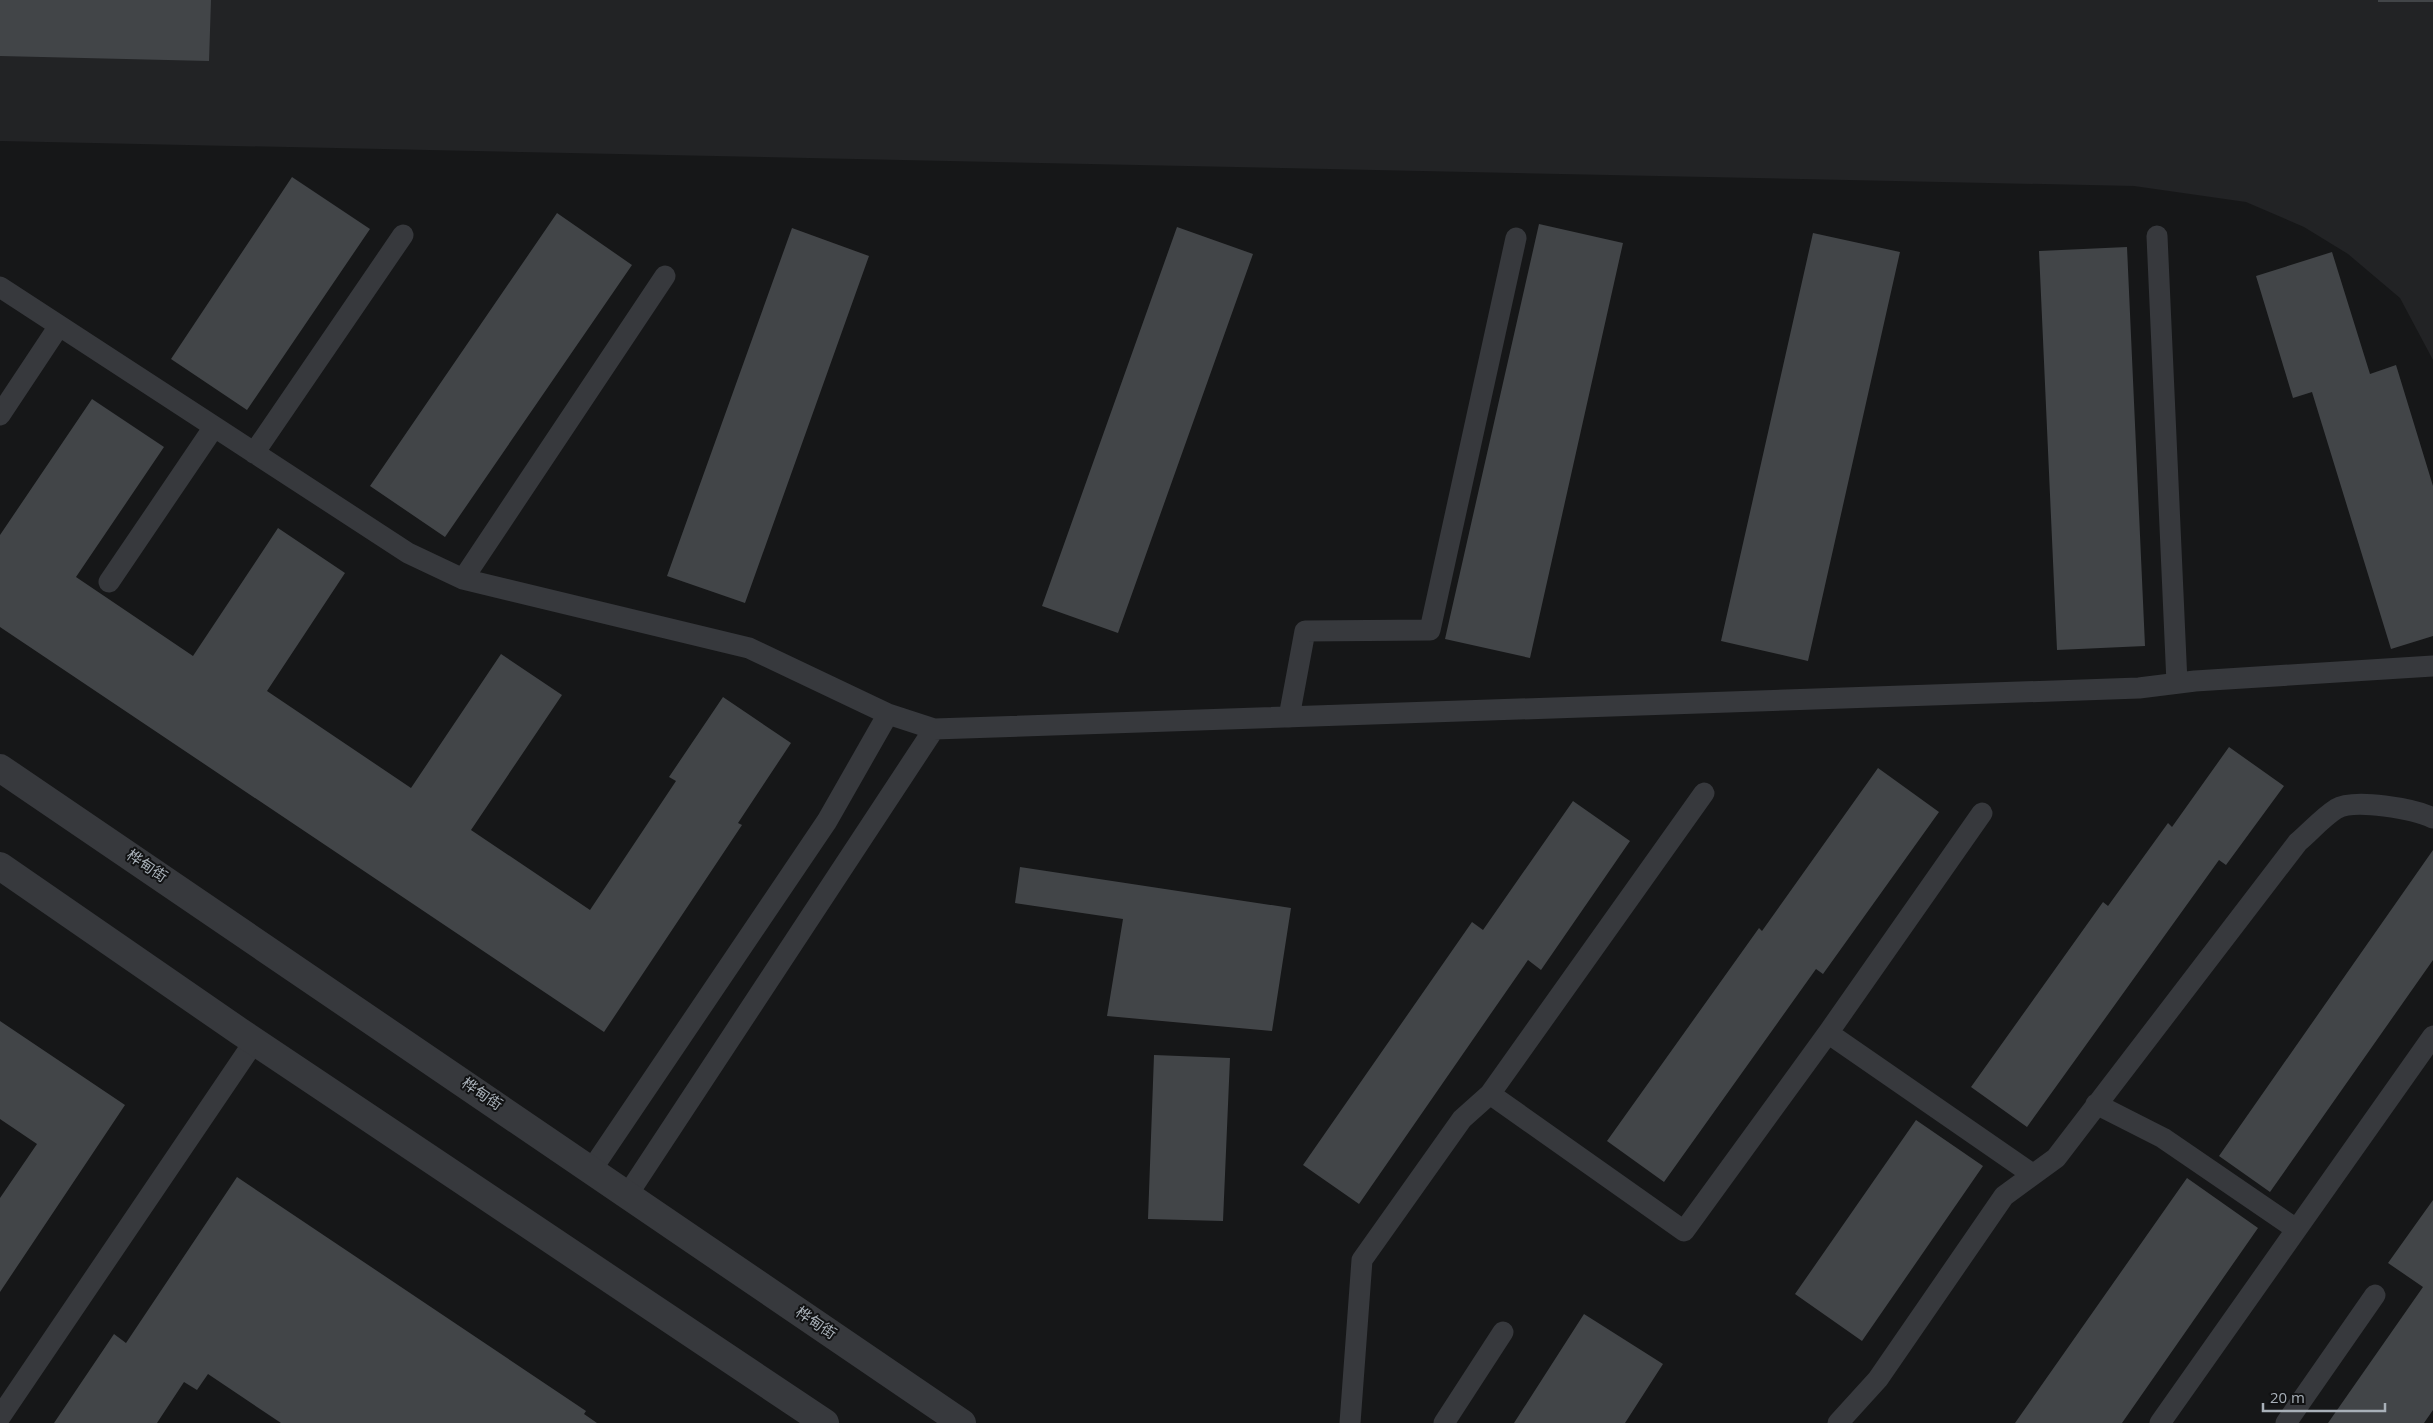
<svg xmlns="http://www.w3.org/2000/svg" width="2433" height="1423" viewBox="0 0 2433 1423" font-family="'Open Sans','Noto Sans SC',sans-serif">
	<style>
		.built { fill: #222325 }
		.building { fill: #424548 }
		.lines { fill: none; stroke-linecap: round; stroke-linejoin: round }
		.service { stroke: #37393d; stroke-width: 21 }
		.tertiary { stroke: #37393d; stroke-width: 28 }
		.labels { text-anchor: middle; stroke-width: 4; stroke-linejoin: round; paint-order: stroke }
		.street-label { font-size: 15px; fill: #a8b0b8; stroke: #111213 }
	</style>
	<rect width="100%" height="100%" fill="#161718"/>
	<path class="built" d="M 0,0 L 2433,0 L 2433,360 L 2400,298 L 2348,254 L 2304,227 L 2246,202 L 2134,186 L 0,141 Z"/>
	<path class="building" d="M 0,0 L 211,0 L 209,61 L 0,56 Z
		M 2378,0 L 2433,0 L 2433,2 L 2378,2 Z
		M 292,177 L 370,229 L 247,410 L 171,359 Z
		M 557,213 L 632,265 L 445,537 L 370,486 Z
		M 1539,224 L 1623,243 L 1530,658 L 1445,639 Z
		M 1177,227 L 1253,254 L 1118,633 L 1042,606 Z
		M 792,228 L 869,256 L 745,603 L 667,576 Z
		M 1813,233 L 1900,252 L 1808,661 L 1721,641 Z
		M 2127,247 L 2145,646 L 2057,650 L 2039,251 Z
		M 2332,252 L 2370,374 L 2396,365 L 2433,486 L 2433,636 L 2391,649 L 2312,392 L 2293,398 L 2256,276 Z
		M 92,399 L 164,447 L 76,577 L 193,656 L 278,528 L 345,573 L 267,691 L 411,788 L 501,654 L 562,695 L 471,830 L 590,910 L 676,781 L 669,777 L 723,697 L 791,743 L 738,823 L 742,825 L 604,1032 L 0,627 L 0,535 Z
		M 2229,747 L 2284,786 L 2226,865 L 2219,860 L 2027,1127 L 1971,1087 L 2103,902 L 2108,906 L 2168,823 L 2172,827 Z
		M 1878,768 L 1939,812 L 1823,974 L 1816,969 L 1664,1182 L 1607,1141 L 1759,928 L 1762,931 Z
		M 1573,801 L 1630,841 L 1541,970 L 1528,960 L 1359,1204 L 1303,1165 L 1472,922 L 1483,930 Z
		M 2433,850 L 2433,960 L 2270,1192 L 2219,1156 Z
		M 1020,867 L 1291,908 L 1272,1031 L 1107,1016 L 1123,919 L 1015,903 Z
		M 0,1021 L 125,1105 L 0,1292 L 0,1198 L 37,1144 L 0,1119 Z
		M 1154,1055 L 1230,1058 L 1223,1221 L 1148,1219 Z
		M 1916,1120 L 1983,1166 L 1862,1341 L 1795,1294 Z
		M 237,1177 L 586,1411 L 584,1414 L 597,1423 L 281,1423 L 208,1374 L 197,1390 L 184,1382 L 157,1423 L 54,1423 L 114,1334 L 126,1343 Z
		M 2187,1178 L 2258,1228 L 2122,1423 L 2015,1423 Z
		M 2433,1200 L 2433,1410 L 2424,1423 L 2328,1423 L 2423,1287 L 2388,1263 Z
		M 1584,1314 L 1663,1364 L 1625,1423 L 1514,1423 Z"/>
	<g class="lines">
		<path class="service" d="M 2157,236 L 2177,683
			M 0,287 L 408,553 L 463,579 L 749,648 L 888,714 L 934,729 L 2139,688 L 2195,681 L 2433,666
			M 0,415 L 59,326
			M 254,453 L 403,235
			M 463,579 L 665,276
			M 109,582 L 214,427
			M 1289,717 L 1305,631 L 1430,630 L 1516,238
			M 1704,793 L 1490,1094 L 1684,1231 L 1828,1033
			M 1982,813 L 1828,1033 L 2032,1174
			M 2096,1104 L 2163,1138 L 2296,1229
			M 592,1169 L 827,821 L 888,714
			M 628,1194 L 934,729
			M 0,1417 L 254,1042
			M 1350,1423 L 1362,1260 L 1462,1119 L 1490,1094
			M 1444,1423 L 1503,1332
			M 1838,1423 L 1878,1379 L 2004,1196 L 2056,1158 L 2298,842 C 2310,832 2322,818 2336,809 C 2354,798 2415,809 2433,818
			M 2160,1423 L 2433,1036
			M 2286,1423 L 2375,1295"/>
		<path class="tertiary" d="M 0,768 L 962,1423
			M 0,866 L 239,1031 L 825,1423"/>
	</g>
	<g class="labels">
		<g class="street-label">
			<text transform="translate(147 866) rotate(34)" y="5">桦甸街</text>
			<text transform="translate(482 1094) rotate(34)" y="5">桦甸街</text>
			<text transform="translate(816 1323) rotate(34)" y="5">桦甸街</text>
		</g>
	</g>
	<path d="M2263 1403v8h122v-8" fill="none" stroke="#a8b0b8" stroke-width="2.5"/>
	<text x="2270" y="1403" font-size="15" fill="#a8b0b8" stroke="#111213" stroke-width="4" paint-order="stroke">20 m</text>
</svg>
